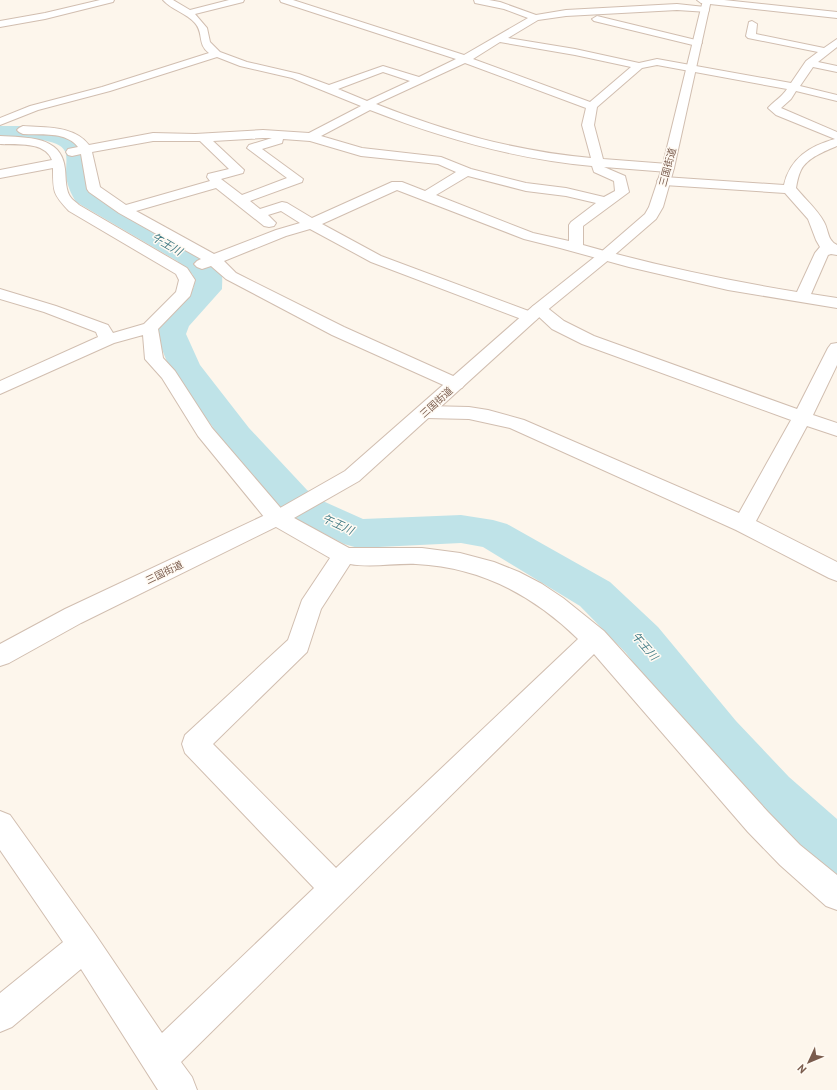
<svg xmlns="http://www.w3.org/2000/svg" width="837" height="1090" viewBox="0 0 837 1090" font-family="'PT Sans','Noto Sans JP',sans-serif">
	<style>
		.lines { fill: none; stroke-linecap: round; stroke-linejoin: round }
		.river { fill: #bfe3e8; fill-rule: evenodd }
		.minor-casing { stroke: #d1beb0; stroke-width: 2 }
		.tertiary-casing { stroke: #d1beb0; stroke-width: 2 }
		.minor { fill: #fff; fill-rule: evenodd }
		.tertiary { fill: #fff; fill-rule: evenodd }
		.labels { text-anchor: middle; stroke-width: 3; stroke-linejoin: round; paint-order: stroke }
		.street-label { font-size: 10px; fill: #7a5c4d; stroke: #fffaf3 }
		.water-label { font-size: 11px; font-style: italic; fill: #437c86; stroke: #fffaf3 }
	</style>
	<rect width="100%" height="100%" fill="#fdf6ec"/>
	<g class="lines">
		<path class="river" d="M 0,126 C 26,126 75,124 88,151 C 91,158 89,168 90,175 C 90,182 93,187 96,193 C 120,206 210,251 221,271 C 223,275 222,284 222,289 L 189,326 L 186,334 L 200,365 L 249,428 L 307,490 L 325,502 L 363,519 L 461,515 L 493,520 L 507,524 L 610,582 L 658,627 L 736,721 L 789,777 L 837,819 L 837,882 L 818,874 L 753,811 L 702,753 L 626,653 L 580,606 L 483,547 L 461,543 L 358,548 L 344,544 L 317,530 L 297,522 L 281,508 L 225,444 L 174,374 L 169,367 L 156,334 L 164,317 L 194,287 L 193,275 L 177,261 L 76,202 C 71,194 66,183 66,173 C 66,167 67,161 66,154 C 63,136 14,138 0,138 Z"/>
		<defs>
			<path id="minor" d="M 100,0 L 114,0 L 113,2 L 45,19 L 0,27 L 0,21 L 45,13 Z
				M 163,0 L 173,0 L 190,10 L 229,0 L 244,0 L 243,2 L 195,14 L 207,28 L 210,42 L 220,52 L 247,62 L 299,74 L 329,85 L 383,66 L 419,77 L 456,59 L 281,2 L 280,0 L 293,0 L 464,55 L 528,18 L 504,9 L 475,3 L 474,0 L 489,0 L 500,2 L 536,15 L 566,10 L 677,4 L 705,7 L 708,8 L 709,10 L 708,12 L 677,10 L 566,16 L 538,20 L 508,38 L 575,49 L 639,63 L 657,59 L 791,83 L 806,61 L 818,52 L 748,38 L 746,36 L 749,22 L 752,21 L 757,24 L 756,34 L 824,48 L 837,39 L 837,47 L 818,62 L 837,66 L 837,72 L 813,67 L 800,86 L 837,95 L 837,101 L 796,91 L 791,99 L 781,108 L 837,132 L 837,146 C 825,151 807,158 801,170 C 798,176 797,182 796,188 C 805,199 817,209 824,222 C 829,231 827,240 837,245 L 837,255 L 831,254 L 828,255 L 811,294 L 837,298 L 837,308 L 728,290 L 629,267 L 560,248 L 524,239 L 397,190 L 322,224 L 381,256 L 534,313 L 531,309 L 533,306 L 539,304 L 545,306 L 564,321 L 594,336 L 797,409 L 828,348 L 831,344 L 837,343 L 837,365 L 813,415 L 837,423 L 837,436 L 807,426 L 756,521 L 837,562 L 837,581 L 829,578 L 736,530 L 510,428 L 469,419 L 426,418 L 419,416 L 417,412 L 419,408 L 426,406 L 469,407 L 488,410 L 524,420 L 739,513 L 791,420 L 582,344 L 552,329 L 538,316 L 536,320 L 530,322 L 524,320 L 371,262 L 310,229 L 286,236 L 224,261 L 236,273 L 344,327 L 462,380 L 465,384 L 462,388 L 456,389 L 450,388 L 332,335 L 226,279 L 211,266 L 202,269 L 197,267 L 194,264 L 197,261 L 201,259 L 119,213 L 89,192 L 87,189 L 81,154 L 72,156 L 68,155 L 66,152 L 68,149 L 78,147 C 66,131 40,135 23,134 L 19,132 L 17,130 L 19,128 L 23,126 C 45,128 74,125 89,145 L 153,133 L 195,134 L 263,130 L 309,133 L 361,106 L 292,78 L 240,66 L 217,57 L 110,91 L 38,110 L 0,125 L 0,118 L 30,106 L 102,87 L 209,53 C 197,44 204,33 195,23 C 186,13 172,10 163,0 ZM 500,42 L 575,55 L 631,67 L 590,102 L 473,59 ZM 465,63 L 586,108 L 582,125 L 591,158 C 515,151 447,132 376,104 ZM 657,65 L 787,89 C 782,97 774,101 768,108 L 776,115 L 835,139 C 810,146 790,158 784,185 L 664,177 L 659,178 L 657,181 L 659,184 L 664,185 L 785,193 L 808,219 L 816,240 L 820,247 L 815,253 L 797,292 C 724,280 654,265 583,245 L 583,226 L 629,192 L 625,176 L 604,167 L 668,172 L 672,171 L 674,168 L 672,165 L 668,164 L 603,159 L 594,125 L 597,107 L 642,68 ZM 383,72 L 410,81 L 367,101 L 338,89 ZM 370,110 C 442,138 514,159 592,166 L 594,172 L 614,181 L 615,191 L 604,197 L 566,188 L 526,183 L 471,169 L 441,157 L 362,148 L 321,136 ZM 263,138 L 272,138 L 249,145 L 247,148 L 287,178 L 242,195 L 221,179 L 243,173 L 244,170 L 213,141 ZM 283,139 L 310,141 L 361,156 L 438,164 L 456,172 L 425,191 L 402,182 L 392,182 L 312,218 L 287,203 L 282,202 L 260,209 L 250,201 L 302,182 L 303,179 L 262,149 L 282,143 ZM 153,141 L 200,141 L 229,169 L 208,174 L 207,177 L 210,181 L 126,205 L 100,187 L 92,152 ZM 468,176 L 526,191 L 566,196 L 596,203 L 571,222 L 569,225 L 569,241 L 533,233 L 436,195 ZM 216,188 L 264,226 L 269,227 L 274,226 L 276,223 L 268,215 L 281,211 L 300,223 L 276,230 L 214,254 L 136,211 Z
				M 697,0 L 724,0 L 837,12 L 837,18 L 701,3 Z
				M 597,16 L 700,41 L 702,43 L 697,46 L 594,21 L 592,19 Z
				M 0,136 C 26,138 62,135 65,169 C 66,178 65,192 72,199 C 74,201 77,203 79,205 L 187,268 L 195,280 L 190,296 L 158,329 L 163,358 L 175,371 L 212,428 L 285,513 L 349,548 L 422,548 L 460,553 L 494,562 L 519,572 L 542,584 L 563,598 L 604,631 L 768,812 L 800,845 L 837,875 L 837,910 L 826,906 L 780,865 L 748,832 L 594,654 L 181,1062 L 192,1077 L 197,1090 L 158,1090 L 81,969 L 12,1027 L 0,1032 L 0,993 L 63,942 L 0,850 L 0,811 L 10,815 L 95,934 L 162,1033 L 314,888 L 185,753 L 182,744 L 185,735 L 288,640 L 302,600 L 330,558 L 269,523 L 198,436 L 162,378 L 145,359 L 143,335 L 114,343 L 0,394 L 0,381 L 98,337 L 96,332 L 44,312 L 0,299 L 0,289 L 56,306 L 108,325 L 113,333 L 144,324 L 176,292 L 179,280 L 176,274 L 69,211 C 53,194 53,192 53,168 L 0,178 L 0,170 L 52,160 C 45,141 17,145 0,144 ZM 350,564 C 371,568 395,563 416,564 C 480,567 533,595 578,639 L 336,868 L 213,744 L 307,652 L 321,609 Z"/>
			<path id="tertiary" d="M 703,0 L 711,0 L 674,168 L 663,207 L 656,219 L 611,258 L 545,312 L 359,481 L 294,518 L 81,623 L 9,663 L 0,666 L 0,644 L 65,609 L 280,508 L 345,471 L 533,306 L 601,252 L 645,214 L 649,207 L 662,168 Z"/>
		</defs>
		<use href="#minor" class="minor-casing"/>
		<use href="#tertiary" class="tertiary-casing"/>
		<use href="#minor" class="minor"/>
		<use href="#tertiary" class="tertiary"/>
	</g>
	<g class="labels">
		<g class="street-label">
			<text transform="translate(667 167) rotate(-75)" y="4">三国街道</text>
			<text transform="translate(436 402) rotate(-42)" y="4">三国街道</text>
			<text transform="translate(164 572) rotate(-26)" y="4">三国街道</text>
		</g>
		<g class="water-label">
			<text transform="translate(167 244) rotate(30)" y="4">午王川</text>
			<text transform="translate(338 524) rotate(25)" y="4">午王川</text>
			<text transform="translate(645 646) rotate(49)" y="4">午王川</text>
		</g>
	</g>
	<g transform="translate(809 1062) rotate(226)" stroke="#fffaf3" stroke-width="3" paint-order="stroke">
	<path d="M0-3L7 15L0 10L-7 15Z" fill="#7a5c4d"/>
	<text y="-6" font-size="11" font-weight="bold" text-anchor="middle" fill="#7a5c4d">N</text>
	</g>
</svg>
